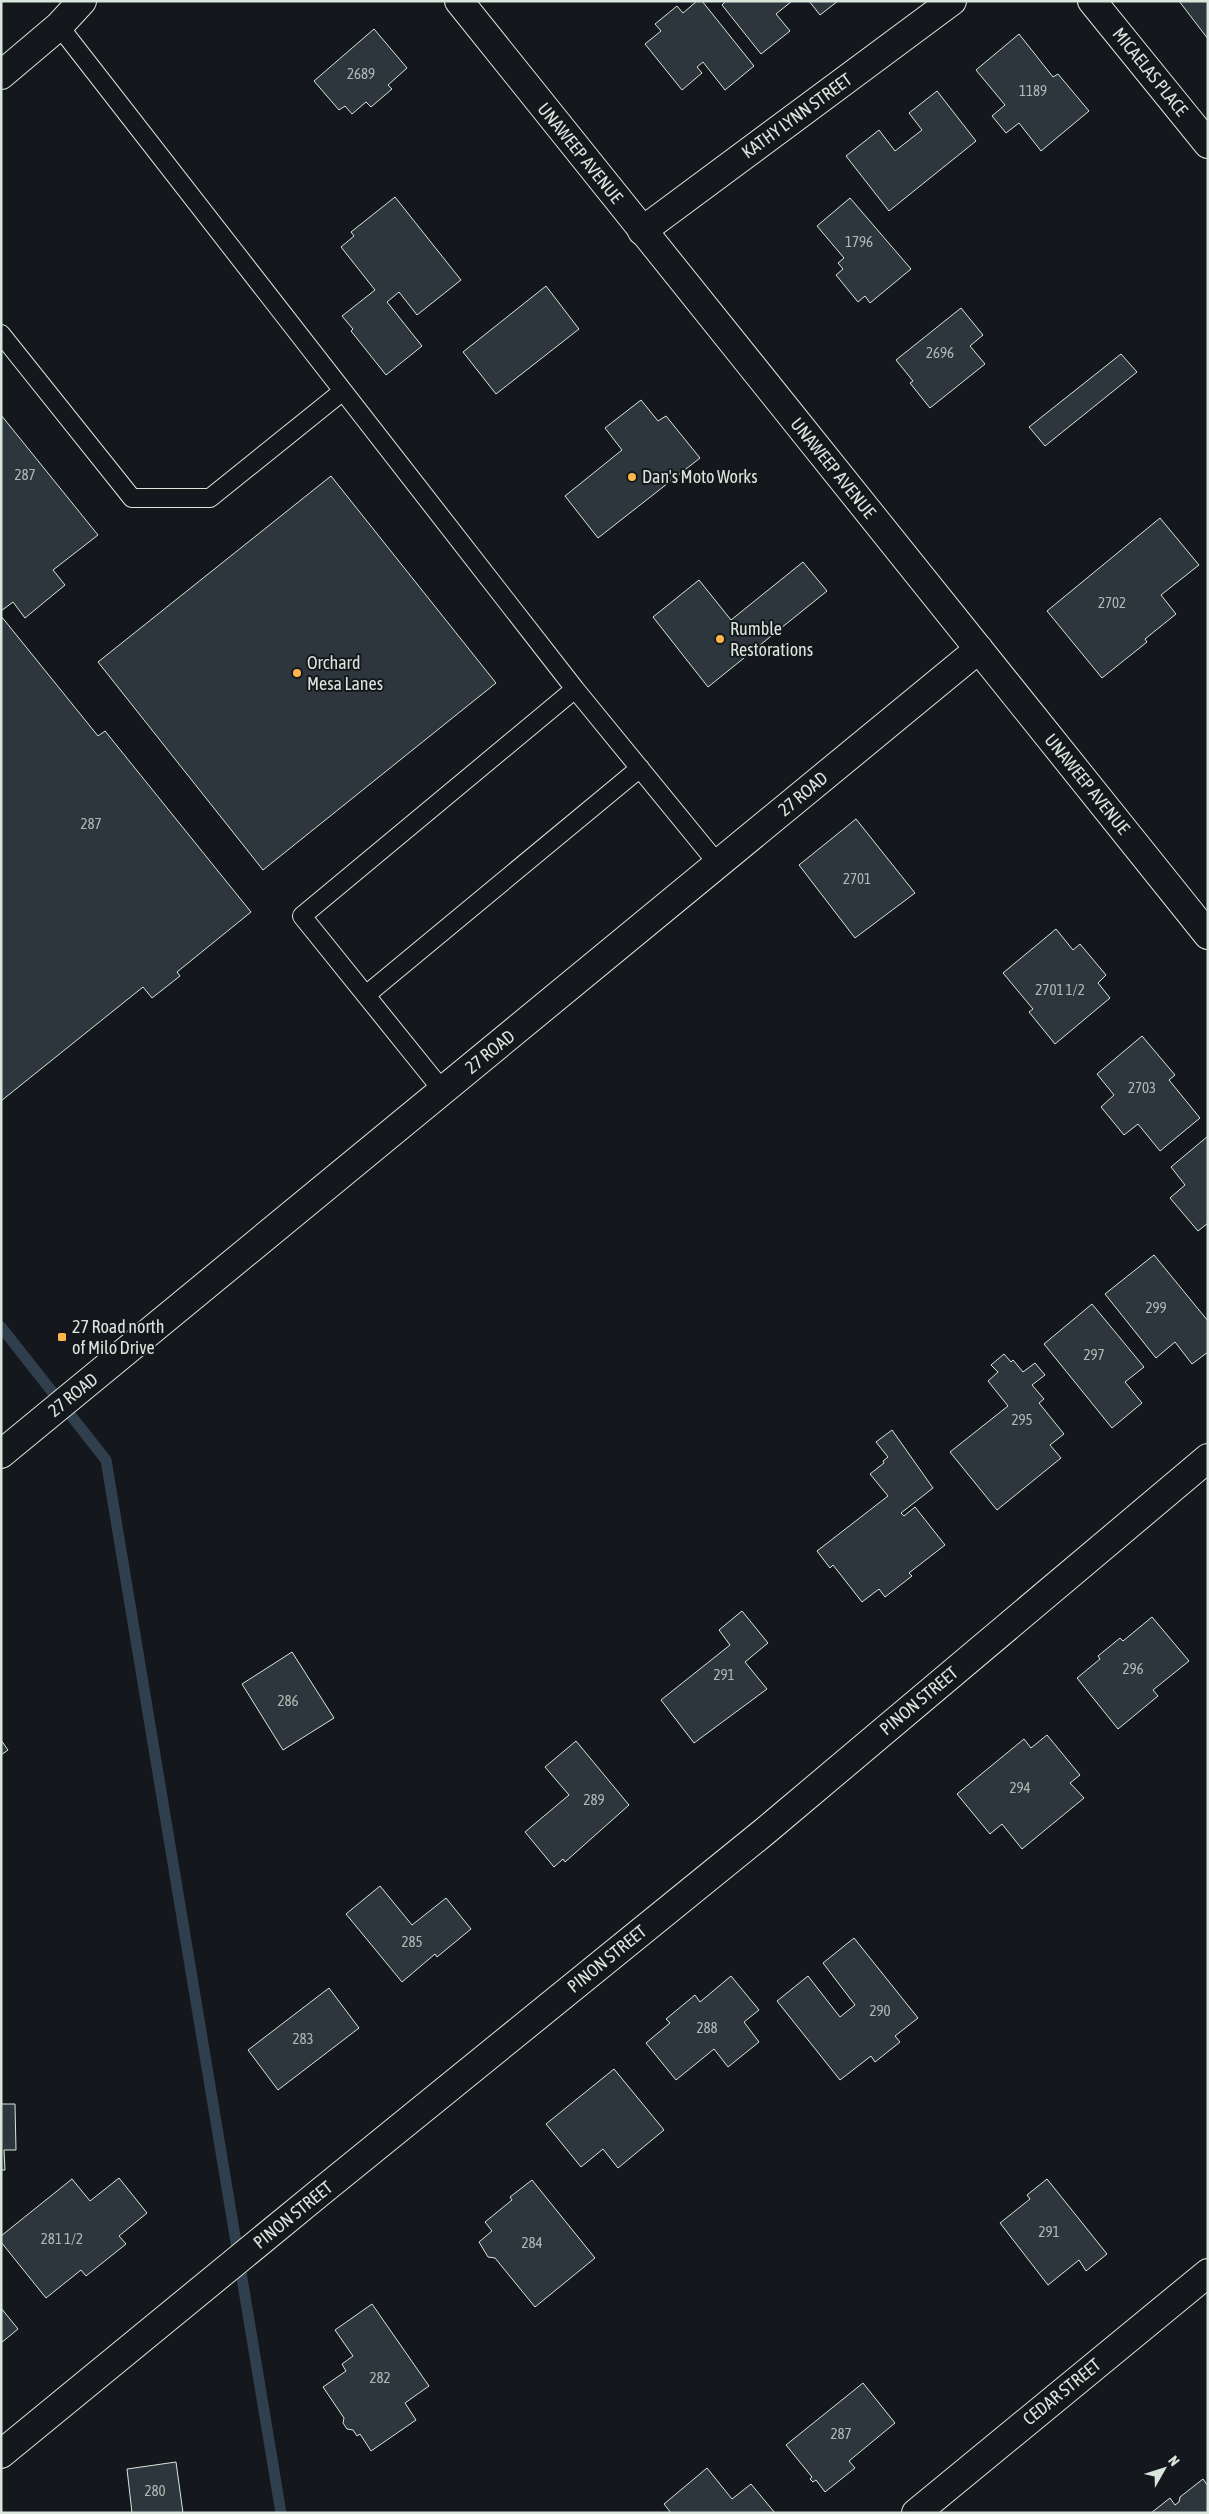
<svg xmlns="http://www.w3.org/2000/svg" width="1209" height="2514" viewBox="0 0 1209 2514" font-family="'Asap Condensed',sans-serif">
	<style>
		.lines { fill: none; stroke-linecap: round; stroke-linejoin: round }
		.stream { stroke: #2f3f4d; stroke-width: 11 }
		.building { fill: #2c363c; stroke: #d8e6dc }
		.lane-casing { stroke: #d8e6dc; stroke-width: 20 }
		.street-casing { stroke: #d8e6dc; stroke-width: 30 }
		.secondary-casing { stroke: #d8e6dc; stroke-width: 30 }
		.lane { stroke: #14181c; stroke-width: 18 }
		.street { stroke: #14181c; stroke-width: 28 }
		.secondary { stroke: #14181c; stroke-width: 28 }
		.poi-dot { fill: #ffb74d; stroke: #14181c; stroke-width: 2 }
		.labels { text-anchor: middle; stroke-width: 4; stroke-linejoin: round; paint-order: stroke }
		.number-label { font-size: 15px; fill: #adbab4 }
		.street-label { font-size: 18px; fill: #d8e6dc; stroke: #14181c }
		.poi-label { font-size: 18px; fill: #d8e6dc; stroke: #14181c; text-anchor: start }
	</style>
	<rect width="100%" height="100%" fill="#14181c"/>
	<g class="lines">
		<path class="stream" d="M 1,1327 L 106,1460 L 281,2513"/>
	</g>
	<path class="building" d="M 697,1 L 702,1 L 754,66 L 725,90 L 703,62 L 697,67 L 702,73 L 682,90 L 645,44 L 661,31 L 655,24 L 677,6 L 683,13 Z
		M 726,1 L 792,1 L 776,14 L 790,31 L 761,54 L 722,5 Z
		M 809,1 L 838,1 L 820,15 Z
		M 1179,1 L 1208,1 L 1208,39 Z
		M 374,29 L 407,68 L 388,85 L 392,89 L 371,107 L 366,102 L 352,114 L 345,106 L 339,110 L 314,81 Z
		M 1019,34 L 1053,77 L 1058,74 L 1089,111 L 1041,151 L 1019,123 L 1006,133 L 992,116 L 1005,105 L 976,70 Z
		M 937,91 L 976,141 L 889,211 L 846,156 L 879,130 L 895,151 L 922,130 L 909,113 Z
		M 395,197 L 461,280 L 417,315 L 399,292 L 387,302 L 422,346 L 386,375 L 351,331 L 353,329 L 342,316 L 375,290 L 341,247 L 354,236 L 351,232 Z
		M 850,198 L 911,269 L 870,303 L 865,296 L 858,302 L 836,275 L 843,269 L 838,263 L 844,258 L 817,226 Z
		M 546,286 L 579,329 L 496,394 L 463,352 Z
		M 961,308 L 983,335 L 970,346 L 985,364 L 930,408 L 910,383 L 913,381 L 896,360 Z
		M 1121,354 L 1137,372 L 1045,446 L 1029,427 Z
		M 641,400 L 658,421 L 666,416 L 700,458 L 598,538 L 565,496 L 622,450 L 605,428 Z
		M 1,415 L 98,535 L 53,570 L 65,585 L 25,618 L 13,602 L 1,611 Z
		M 331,476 L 496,683 L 263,870 L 98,662 Z
		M 1160,518 L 1199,565 L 1161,595 L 1176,614 L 1145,639 L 1147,642 L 1102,678 L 1047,611 Z
		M 803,562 L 827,591 L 708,687 L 653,617 L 699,580 L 731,620 Z
		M 1,616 L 98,736 L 105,731 L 251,912 L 177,972 L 180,976 L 152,998 L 143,987 L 1,1101 Z
		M 856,819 L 915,893 L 855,938 L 799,865 Z
		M 1056,929 L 1073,950 L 1080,944 L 1106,975 L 1098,983 L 1110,998 L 1055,1044 L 1029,1012 L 1033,1009 L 1003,973 Z
		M 1142,1036 L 1175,1075 L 1169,1080 L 1200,1118 L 1160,1151 L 1138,1124 L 1124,1135 L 1101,1107 L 1114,1095 L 1097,1074 Z
		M 1208,1136 L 1208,1223 L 1198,1231 L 1170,1198 L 1185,1185 L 1171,1167 Z
		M 1154,1255 L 1208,1321 L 1208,1352 L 1192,1364 L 1175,1342 L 1156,1358 L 1105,1294 Z
		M 1092,1304 L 1144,1367 L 1125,1382 L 1142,1403 L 1112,1428 L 1044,1344 Z
		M 1004,1354 L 1011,1362 L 1013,1360 L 1023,1372 L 1035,1363 L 1045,1375 L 1032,1385 L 1044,1399 L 1039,1403 L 1064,1434 L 1050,1445 L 1061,1458 L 997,1510 L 950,1452 L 1008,1406 L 988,1381 L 998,1372 L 991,1365 Z
		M 892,1430 L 933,1488 L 901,1513 L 904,1516 L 915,1507 L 945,1545 L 909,1573 L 912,1576 L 885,1597 L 879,1589 L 862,1602 L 833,1565 L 830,1568 L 817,1551 L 888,1496 L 870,1474 L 884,1463 L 883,1461 L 888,1457 L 876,1442 Z
		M 742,1611 L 768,1643 L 745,1662 L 767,1689 L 694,1743 L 661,1700 L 730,1645 L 719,1630 Z
		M 1152,1617 L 1189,1661 L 1153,1690 L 1158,1696 L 1118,1729 L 1077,1678 L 1100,1659 L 1098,1656 L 1120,1638 L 1123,1641 Z
		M 292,1652 L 334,1718 L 283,1750 L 242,1684 Z
		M 1047,1735 L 1080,1775 L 1070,1783 L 1084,1798 L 1022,1849 L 1002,1824 L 990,1834 L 957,1794 L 1024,1739 L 1031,1748 Z
		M 1,1740 L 8,1750 L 1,1755 Z
		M 576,1741 L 629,1805 L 565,1862 L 563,1859 L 554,1867 L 525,1832 L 569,1795 L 545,1767 Z
		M 380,1886 L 412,1925 L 446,1898 L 471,1929 L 437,1957 L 435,1954 L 402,1982 L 346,1914 Z
		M 854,1938 L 918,2018 L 895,2036 L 900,2042 L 875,2062 L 871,2056 L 840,2080 L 777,2001 L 808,1976 L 840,2017 L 855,2005 L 823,1963 Z
		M 731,1976 L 759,2010 L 744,2022 L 759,2042 L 728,2067 L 714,2049 L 676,2080 L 646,2043 L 670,2023 L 666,2019 L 695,1995 L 700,2002 Z
		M 329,1988 L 359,2028 L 278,2090 L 248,2050 Z
		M 614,2069 L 664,2130 L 618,2168 L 603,2149 L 581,2167 L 546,2124 Z
		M 1,2104 L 15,2104 L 16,2150 L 4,2150 L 5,2170 L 1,2170 Z
		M 119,2178 L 147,2213 L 119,2236 L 126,2244 L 86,2276 L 81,2270 L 46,2298 L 1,2242 L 1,2236 L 72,2179 L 90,2201 Z
		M 1047,2179 L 1107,2254 L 1086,2271 L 1079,2260 L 1048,2285 L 1000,2223 L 1030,2199 L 1027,2195 Z
		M 532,2180 L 595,2258 L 535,2307 L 495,2258 L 488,2257 L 479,2242 L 492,2231 L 485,2222 L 512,2200 L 510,2197 Z
		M 372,2304 L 429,2386 L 405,2403 L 416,2420 L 371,2451 L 360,2434 L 357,2436 L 353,2430 L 347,2429 L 343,2423 L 344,2418 L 323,2387 L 346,2371 L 342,2364 L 353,2356 L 335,2330 Z
		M 1,2308 L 18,2329 L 1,2343 Z
		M 863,2383 L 895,2423 L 849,2461 L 855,2468 L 825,2492 L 816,2480 L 813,2482 L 810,2479 L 812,2477 L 786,2445 Z
		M 176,2462 L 183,2513 L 132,2513 L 127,2469 Z
		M 707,2468 L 732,2499 L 751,2484 L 775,2513 L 671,2513 L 664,2504 Z
		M 1203,2479 L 1208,2486 L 1208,2513 L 1151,2513 L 1170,2498 L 1175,2505 L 1179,2502 L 1180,2497 Z"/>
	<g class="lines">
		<defs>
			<path id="lane" d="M 59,26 L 575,689 L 302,916 L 443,1091
				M 1,334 L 132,498 L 210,498 L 343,391
				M 575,689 L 718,864
				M 366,995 L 640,768"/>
			<path id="street" d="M 1092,1 L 1208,144
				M 1,75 L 59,26 L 82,1
				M 642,231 L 952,1
				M 1,2454 L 318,2194 L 764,1832 L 1208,1458
				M 916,2513 L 1208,2273"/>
			<path id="secondary" d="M 459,1 L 1208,935
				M 1,1454 L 979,649"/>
		</defs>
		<use href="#lane" class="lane-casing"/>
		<use href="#street" class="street-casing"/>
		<use href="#secondary" class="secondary-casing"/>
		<use href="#lane" class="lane"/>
		<use href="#street" class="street"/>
		<use href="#secondary" class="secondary"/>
	</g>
	<g class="poi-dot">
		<circle cx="632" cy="477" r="5"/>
		<circle cx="720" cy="639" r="5"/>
		<circle cx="297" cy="673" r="5"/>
		<rect x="57" y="1332" width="10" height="10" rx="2.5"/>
	</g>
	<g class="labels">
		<g class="number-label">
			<text x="361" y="79">2689</text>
			<text x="1033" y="96">1189</text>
			<text x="859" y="247">1796</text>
			<text x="940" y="358">2696</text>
			<text x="25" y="480">287</text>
			<text x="1112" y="608">2702</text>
			<text x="91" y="829">287</text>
			<text x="857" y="884">2701</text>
			<text x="1060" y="995">2701 1/2</text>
			<text x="1142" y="1093">2703</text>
			<text x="1156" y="1313">299</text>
			<text x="1094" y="1360">297</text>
			<text x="1022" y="1425">295</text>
			<text x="1133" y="1674">296</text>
			<text x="724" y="1680">291</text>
			<text x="288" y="1706">286</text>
			<text x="1020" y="1793">294</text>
			<text x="594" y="1805">289</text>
			<text x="412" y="1947">285</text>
			<text x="880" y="2016">290</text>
			<text x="707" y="2033">288</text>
			<text x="303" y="2044">283</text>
			<text x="1049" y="2237">291</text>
			<text x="62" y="2244">281 1/2</text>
			<text x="532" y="2248">284</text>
			<text x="380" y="2383">282</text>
			<text x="841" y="2439">287</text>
			<text x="155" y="2496">280</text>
		</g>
		<g class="street-label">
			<text transform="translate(1150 72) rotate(51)" y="6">MICAELAS PLACE</text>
			<text transform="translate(797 116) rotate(-36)" y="6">KATHY LYNN STREET</text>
			<text transform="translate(580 153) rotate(51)" y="6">UNAWEEP AVENUE</text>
			<text transform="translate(833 468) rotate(51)" y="6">UNAWEEP AVENUE</text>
			<text transform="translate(1087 784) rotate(51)" y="6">UNAWEEP AVENUE</text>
			<text transform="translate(803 794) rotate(-40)" y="6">27 ROAD</text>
			<text transform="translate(490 1052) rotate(-39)" y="6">27 ROAD</text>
			<text transform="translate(73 1395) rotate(-39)" y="6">27 ROAD</text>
			<text transform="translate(919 1701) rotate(-40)" y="6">PINON STREET</text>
			<text transform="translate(607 1959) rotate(-39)" y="6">PINON STREET</text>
			<text transform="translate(293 2215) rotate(-39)" y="6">PINON STREET</text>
			<text transform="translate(1062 2392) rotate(-39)" y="6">CEDAR STREET</text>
		</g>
		<g class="poi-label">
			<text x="642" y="483">Dan's Moto Works</text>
			<text x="730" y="635">Rumble<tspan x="730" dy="21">Restorations</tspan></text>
			<text x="307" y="669">Orchard<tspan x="307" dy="21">Mesa Lanes</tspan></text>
			<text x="72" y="1333">27 Road north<tspan x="72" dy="21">of Milo Drive</tspan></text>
		</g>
	</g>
	<rect width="1209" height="2514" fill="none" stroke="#d8e6dc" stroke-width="5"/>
	<g transform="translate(1164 2469) rotate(51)" stroke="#14181c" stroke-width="4" paint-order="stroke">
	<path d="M0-4L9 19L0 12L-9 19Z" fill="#d8e6dc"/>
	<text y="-8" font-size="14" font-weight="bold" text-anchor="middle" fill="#d8e6dc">N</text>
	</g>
</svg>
